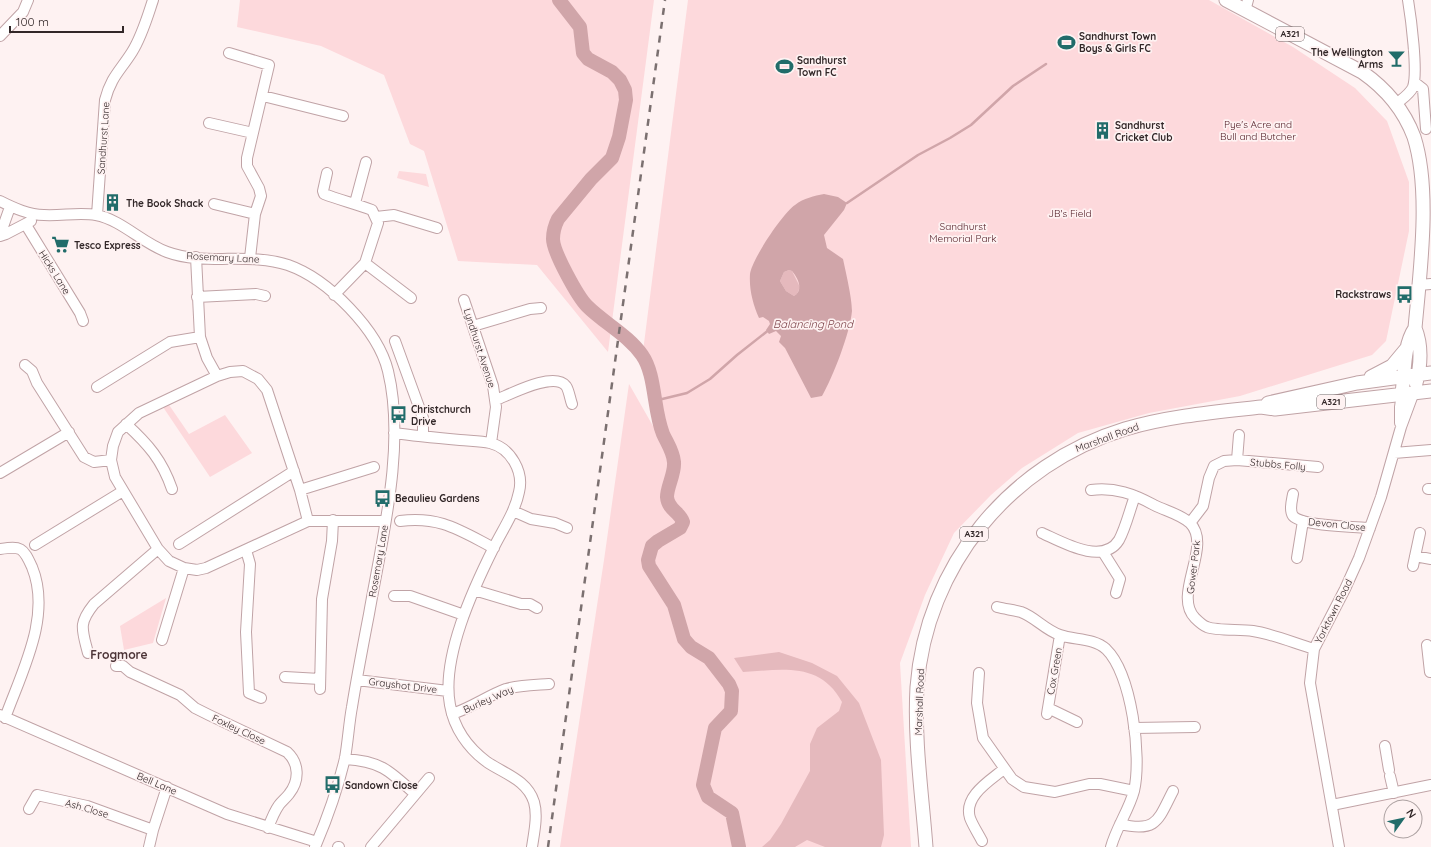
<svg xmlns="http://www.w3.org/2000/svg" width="1431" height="847" viewBox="0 0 1431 847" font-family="Quicksand,sans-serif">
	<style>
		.green { fill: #fdd9dc }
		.forest { fill: #e5b9bd }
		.water { fill: #d0a5a9; fill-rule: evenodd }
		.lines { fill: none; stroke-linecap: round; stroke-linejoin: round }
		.stream { stroke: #d0a5a9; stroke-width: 2.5 }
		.river { stroke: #d0a5a9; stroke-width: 14 }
		.minor-casing { stroke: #c0a3a6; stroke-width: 12 }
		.major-casing { stroke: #c0a3a6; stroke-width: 15 }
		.minor { stroke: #fff; stroke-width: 10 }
		.major { stroke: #fff; stroke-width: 13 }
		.rail { stroke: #7b7070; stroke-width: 2.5; stroke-dasharray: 7 7; stroke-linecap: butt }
		.labels { text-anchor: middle; stroke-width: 3.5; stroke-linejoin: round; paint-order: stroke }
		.shield { fill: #fef2f2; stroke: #6f6465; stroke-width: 1 }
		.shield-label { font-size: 9px; font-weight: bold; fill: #322728 }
		.poi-label { font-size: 10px; font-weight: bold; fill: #322728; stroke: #fef2f2; text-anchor: start }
		.park-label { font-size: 10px; fill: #501b24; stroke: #fef2f2 }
		.street-label { font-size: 10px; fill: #322728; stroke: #fef2f2 }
		.water-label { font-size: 11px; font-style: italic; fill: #7c4249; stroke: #fef2f2 }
		.quarter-label { font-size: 12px; font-weight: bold; fill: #4d3538; stroke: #fef2f2 }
	</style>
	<rect width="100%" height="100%" fill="#fef2f2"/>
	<path class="green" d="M 240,0 L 654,0 L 608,352 L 537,265 L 458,261 L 424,151 L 410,144 L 384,75 L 321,46 L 237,27 Z
		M 688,0 L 1209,0 L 1293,47 L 1355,88 L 1387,121 L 1409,182 L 1409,231 L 1386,341 L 1372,355 L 1240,396 L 1149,413 L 1078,433 L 1022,468 L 991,495 L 954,533 L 925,595 L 900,663 L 911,847 L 560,847 L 604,560 L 629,384 L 653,426 L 651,368 L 642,359 Z
		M 399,171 L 426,174 L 429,187 L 397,178 Z
		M 167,402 L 189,434 L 225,415 L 252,453 L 210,477 L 161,404 Z
		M 166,598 L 153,643 L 124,650 L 120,626 Z"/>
	<path class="forest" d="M 789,270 L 792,271 L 800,287 L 797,294 L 794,296 L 786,291 L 780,281 L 784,272 Z
		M 779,652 L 812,663 L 837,676 L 859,703 L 881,760 L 884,835 L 881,847 L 825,847 L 807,840 L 795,847 L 762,847 L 770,840 L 781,824 L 810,771 L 810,744 L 817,728 L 839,711 L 842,702 C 820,661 781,670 743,672 L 734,658 Z"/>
	<path class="water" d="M 824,194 L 838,197 L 847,203 L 844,210 L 824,235 L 827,248 L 843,259 C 846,273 852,298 852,311 C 850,333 833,377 822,396 L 811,398 L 785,348 L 779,342 L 781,336 L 776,331 L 769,334 L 766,330 L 770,324 L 769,321 L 763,317 L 759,318 C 753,304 749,290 750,274 C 752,259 783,213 795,205 C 804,198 814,196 824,194 ZM 789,270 L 792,271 C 798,278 804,290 794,296 L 786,291 L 780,281 L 784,272 Z"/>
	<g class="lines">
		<path class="stream" d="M 847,203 L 918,155 L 950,138 L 971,125 L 1013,86 L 1046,64
			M 654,401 L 687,393 L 710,379 L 737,355 L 770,329"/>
		<path class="river" d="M 559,0 L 580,27 L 583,53 L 588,59 L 612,72 L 620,80 L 625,90 L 626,100 L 619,137 L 612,158 L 591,179 L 558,219 C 555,225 553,231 553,239 C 553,252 578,297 587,306 C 604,323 628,335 642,355 C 656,375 653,409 663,434 C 667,443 673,451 674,462 C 675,474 667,486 667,497 C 668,510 680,512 683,522 L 680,528 L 658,541 L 652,546 L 648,560 L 649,566 L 674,605 L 684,639 L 691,647 L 709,658 L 729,684 L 732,691 L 731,711 L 715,728 L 703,785 L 708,797 L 732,813 L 739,847"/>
		<defs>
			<path id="minor" d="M 1245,11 L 1248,0
				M 0,36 L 23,12 L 28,0
				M 229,53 L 269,65 L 247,158 L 247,166 L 259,188 L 261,196 L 255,214 L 250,258
				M 1414,82 L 1423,89 L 1426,129
				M 263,96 L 343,116
				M 1396,104 C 1402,99 1410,94 1413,87 C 1418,72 1411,18 1408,0
				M 209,123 L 253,133
				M 327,173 L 323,191 L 324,194 C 340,200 356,204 372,210 L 378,223 L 365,263 L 334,295
				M 0,201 C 14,208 29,215 44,215 C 62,216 79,212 96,215 C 122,220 142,243 167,252 C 205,266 248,252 288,265 C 328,279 378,330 388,371 C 406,445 382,539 369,614 C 363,645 357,676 352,707 C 349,723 348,741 345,758 C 338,788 327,819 315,847
				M 355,203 L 366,162
				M 214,204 L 255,214
				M 97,215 L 105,100 C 111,77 120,71 132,52 C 142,36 147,18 153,0
				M 376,217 L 394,215 L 437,228
				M 26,225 L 80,313 L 83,321
				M 0,235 L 10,207
				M 0,236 L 6,234 L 31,221
				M 196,257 L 200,337 L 207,358 L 217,376
				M 365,263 L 411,298
				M 1418,285 L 1431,284
				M 197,297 L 256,294 L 265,296
				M 464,300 L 493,386 L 496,407 L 491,443
				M 473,326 L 530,309 L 541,308
				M 395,341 L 423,418 L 423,436
				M 25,365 L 32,371 L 37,383 L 84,457 L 94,462 L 111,460
				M 97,387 L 170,342 L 200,337
				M 496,400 C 511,394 554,371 566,386 C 569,390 570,399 572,404
				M 1400,423 L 1400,407 L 1402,393
				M 126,424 C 148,444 162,460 172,489
				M 394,433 C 416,436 438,438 460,440 C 470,441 481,441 490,443 C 511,448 524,472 519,492 C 515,512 503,529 494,547 C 473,589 441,658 450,705 C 454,728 468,748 487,762 C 505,774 527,780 534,802 C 538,816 534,833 532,847
				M 1394,453 L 1431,450
				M 1237,460 L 1239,435
				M 0,473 L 69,432
				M 1428,489 L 1431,489
				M 300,490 L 374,467
				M 1091,490 C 1115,487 1134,494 1154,505 C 1166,511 1180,514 1190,523 C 1213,546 1172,595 1195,618 C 1198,621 1204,626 1207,627 C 1217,631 1241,629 1253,631 C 1273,634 1294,643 1314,649
				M 1293,494 C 1292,500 1289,510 1293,516 C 1302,526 1356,527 1370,528
				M 513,511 L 531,519 L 555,523 L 567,528
				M 308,521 L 300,490 L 267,390 L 258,379 L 243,371 L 230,372 L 217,376 L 139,413 L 118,432 L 113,446 L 111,460 L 115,477 L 158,549 L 169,561 L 184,568 L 197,570 L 206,568 L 308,521 L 385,521
				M 400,521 C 440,516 459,530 494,548
				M 1190,523 L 1203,506 L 1209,478 L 1214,466 L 1224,461 L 1237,460 L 1318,467
				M 1042,533 C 1062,542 1103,566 1119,540 C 1126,527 1130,509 1135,496
				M 179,544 L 294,471
				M 35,545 L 123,491
				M 0,549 C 21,546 23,547 32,567 C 52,616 22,671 5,718
				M 246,550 L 250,564 L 246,632 L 249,693 L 261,698
				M 1103,552 L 1120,579 L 1116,593
				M 1415,556 L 1431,559
				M 1297,558 L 1303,521
				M 1413,566 L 1420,533
				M 474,590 L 521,604 L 530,604 L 537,608
				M 394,596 L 410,596 L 464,615
				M 997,607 C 1005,609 1013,610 1021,612 C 1035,617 1045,630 1060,635 C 1074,640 1094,638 1106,649 C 1132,674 1142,757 1134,791 C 1129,810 1116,828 1111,847
				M 162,640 L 184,568
				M 1427,645 L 1430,672
				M 88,653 C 82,629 78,624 94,604 L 158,549
				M 116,666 L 123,666 L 130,672 L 180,695 L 195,708 L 209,715 L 287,752 C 299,763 300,780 289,794 C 286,798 282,801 279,805 C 274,812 271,820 268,828
				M 979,673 L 977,703 L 983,738 L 1012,779 L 1024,787 L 1055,792 L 1089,784 L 1100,784 L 1134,791
				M 285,677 L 320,679
				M 357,680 L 448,691
				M 320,689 L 322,599 L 332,541 L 333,520
				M 1048,708 L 1077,722
				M 452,714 C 471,708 487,696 506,689 C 520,685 534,685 549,684
				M 1047,714 L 1060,635
				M 0,715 L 227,814 L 317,842
				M 1134,728 L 1195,727
				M 1385,746 L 1389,770
				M 345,759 C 380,761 389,770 415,794
				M 1390,776 L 1394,793
				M 1332,805 L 1431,785
				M 29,809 L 37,795 L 87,806 L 153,830
				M 1120,824 C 1157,833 1158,820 1173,791
				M 982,841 C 978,833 973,826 970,818 C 963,796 991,780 1004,769
				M 149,847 L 153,830 L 167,787
				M 338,847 L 339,847
				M 371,847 L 429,778
				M 1339,847 L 1310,683 L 1314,649 L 1345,589 L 1359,558 L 1381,497 L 1401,427 L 1414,392"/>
			<path id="major" d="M 1226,0 L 1362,72 C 1385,88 1404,110 1414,137 C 1431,190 1420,272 1415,328 C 1403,346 1405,372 1402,393
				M 1415,328 C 1422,345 1421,366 1416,383
				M 1371,377 L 1392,366 L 1407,348
				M 1268,403 L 1357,383 L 1431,373
				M 926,847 C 922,794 914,740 917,687 C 926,566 1010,464 1125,429 C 1169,416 1216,412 1261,407 L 1275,409 L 1431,391"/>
		</defs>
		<use href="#minor" class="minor-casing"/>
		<use href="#major" class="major-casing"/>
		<use href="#minor" class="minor"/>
		<use href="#major" class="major"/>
		<path class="rail" d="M 548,847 L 665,0"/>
	</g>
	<defs>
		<symbol id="stadium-bare" viewBox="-9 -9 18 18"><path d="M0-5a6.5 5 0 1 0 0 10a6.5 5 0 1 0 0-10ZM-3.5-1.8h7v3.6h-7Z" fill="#216c6a" stroke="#fef2f2" stroke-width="2.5" paint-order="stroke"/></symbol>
		<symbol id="bar-bare" viewBox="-9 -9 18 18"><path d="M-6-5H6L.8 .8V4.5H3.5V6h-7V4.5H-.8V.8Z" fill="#216c6a" stroke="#fef2f2" stroke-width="2.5" paint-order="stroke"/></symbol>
		<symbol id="building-bare" viewBox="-9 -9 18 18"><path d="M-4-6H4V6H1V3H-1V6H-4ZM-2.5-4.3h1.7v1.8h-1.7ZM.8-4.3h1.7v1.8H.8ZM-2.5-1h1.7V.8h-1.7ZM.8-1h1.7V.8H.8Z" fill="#216c6a" stroke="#fef2f2" stroke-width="2.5" paint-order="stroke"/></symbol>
		<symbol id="supermarket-bare" viewBox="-9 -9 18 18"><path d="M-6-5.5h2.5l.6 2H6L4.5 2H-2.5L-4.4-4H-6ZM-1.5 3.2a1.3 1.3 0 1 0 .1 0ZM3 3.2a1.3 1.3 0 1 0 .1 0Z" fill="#216c6a" stroke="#fef2f2" stroke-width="2.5" paint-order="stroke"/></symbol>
		<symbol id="bus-bare" viewBox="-9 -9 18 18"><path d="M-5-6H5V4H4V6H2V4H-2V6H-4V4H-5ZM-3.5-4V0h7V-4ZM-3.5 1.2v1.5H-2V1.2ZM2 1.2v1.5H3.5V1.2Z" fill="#216c6a" stroke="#fef2f2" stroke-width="2.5" paint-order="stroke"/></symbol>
	</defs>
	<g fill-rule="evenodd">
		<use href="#stadium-bare" x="1054" y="30" width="25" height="25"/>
		<use href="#bar-bare" x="1384" y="46" width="25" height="25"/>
		<use href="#stadium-bare" x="772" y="54" width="25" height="25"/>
		<use href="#building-bare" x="1090" y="118" width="25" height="25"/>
		<use href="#building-bare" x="100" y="190" width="25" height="25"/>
		<use href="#supermarket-bare" x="48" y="232" width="25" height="25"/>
		<use href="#bus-bare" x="1392" y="282" width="25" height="25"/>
		<use href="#bus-bare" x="386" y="402" width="25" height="25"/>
		<use href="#bus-bare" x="370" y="486" width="25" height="25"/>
		<use href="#bus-bare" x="320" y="772" width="25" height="25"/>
	</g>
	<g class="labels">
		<g class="shield">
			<rect x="1276" y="27" width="28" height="14" rx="3"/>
			<rect x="1317" y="395" width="28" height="14" rx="3"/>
			<rect x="960" y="527" width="28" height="14" rx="3"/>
		</g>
		<g class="shield-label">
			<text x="1290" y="37">A321</text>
			<text x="1331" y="405">A321</text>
			<text x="974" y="537">A321</text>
		</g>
		<g class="poi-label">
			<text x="1079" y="40">Sandhurst Town<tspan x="1079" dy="12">Boys &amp; Girls FC</tspan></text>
			<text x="1383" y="56" text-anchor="end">The Wellington<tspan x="1383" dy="12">Arms</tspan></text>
			<text x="797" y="64">Sandhurst<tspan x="797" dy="12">Town FC</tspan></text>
			<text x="1115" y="129">Sandhurst<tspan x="1115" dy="12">Cricket Club</tspan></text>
			<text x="126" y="207">The Book Shack</text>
			<text x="74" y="249">Tesco Express</text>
			<text x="1391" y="298" text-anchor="end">Rackstraws</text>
			<text x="411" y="413">Christchurch<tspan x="411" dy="12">Drive</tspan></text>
			<text x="395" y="502">Beaulieu Gardens</text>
			<text x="345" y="789">Sandown Close</text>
		</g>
		<g class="park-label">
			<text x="1258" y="128">Pye's Acre and<tspan x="1258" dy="12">Bull and Butcher</tspan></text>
			<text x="1070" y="217">JB's Field</text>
			<text x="963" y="230">Sandhurst<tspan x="963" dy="12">Memorial Park</tspan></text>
		</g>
		<g class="street-label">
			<text transform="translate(103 138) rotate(-86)" y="4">Sandhurst Lane</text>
			<text transform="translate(223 257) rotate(3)" y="4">Rosemary Lane</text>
			<text transform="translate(55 272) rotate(58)" y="4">Hicks Lane</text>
			<text transform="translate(480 348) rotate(72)" y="4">Lyndhurst Avenue</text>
			<text transform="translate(1107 437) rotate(-20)" y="4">Marshall Road</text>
			<text transform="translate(1278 464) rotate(5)" y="4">Stubbs Folly</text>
			<text transform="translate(1337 524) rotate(6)" y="4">Devon Close</text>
			<text transform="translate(378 561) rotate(-80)" y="4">Rosemary Lane</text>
			<text transform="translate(1193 567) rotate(-83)" y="4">Gower Park</text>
			<text transform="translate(1333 611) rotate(-63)" y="4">Yorktown Road</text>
			<text transform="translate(1054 671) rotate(-80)" y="4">Cox Green</text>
			<text transform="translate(403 685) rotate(7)" y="4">Grayshot Drive</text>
			<text transform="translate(488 699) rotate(-24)" y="4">Burley Way</text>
			<text transform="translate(919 702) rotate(-88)" y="4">Marshall Road</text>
			<text transform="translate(239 729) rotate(25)" y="4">Foxley Close</text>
			<text transform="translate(157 783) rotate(23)" y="4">Bell Lane</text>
			<text transform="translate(87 808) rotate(16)" y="4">Ash Close</text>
		</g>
		<g class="water-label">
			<text x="813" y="328">Balancing Pond</text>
		</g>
		<g class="quarter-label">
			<text x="119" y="659">Frogmore</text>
		</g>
	</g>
	<g transform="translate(1403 819) rotate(57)"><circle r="19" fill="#fef2f2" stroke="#aca1a1"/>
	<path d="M0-3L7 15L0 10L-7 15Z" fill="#216c6a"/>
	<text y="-6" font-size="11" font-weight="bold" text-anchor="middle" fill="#322728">N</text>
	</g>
	<path d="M10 26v6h113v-6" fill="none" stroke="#322728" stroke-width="2"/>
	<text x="16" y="26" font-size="12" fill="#322728" stroke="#fef2f2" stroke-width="3" paint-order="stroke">100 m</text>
</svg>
